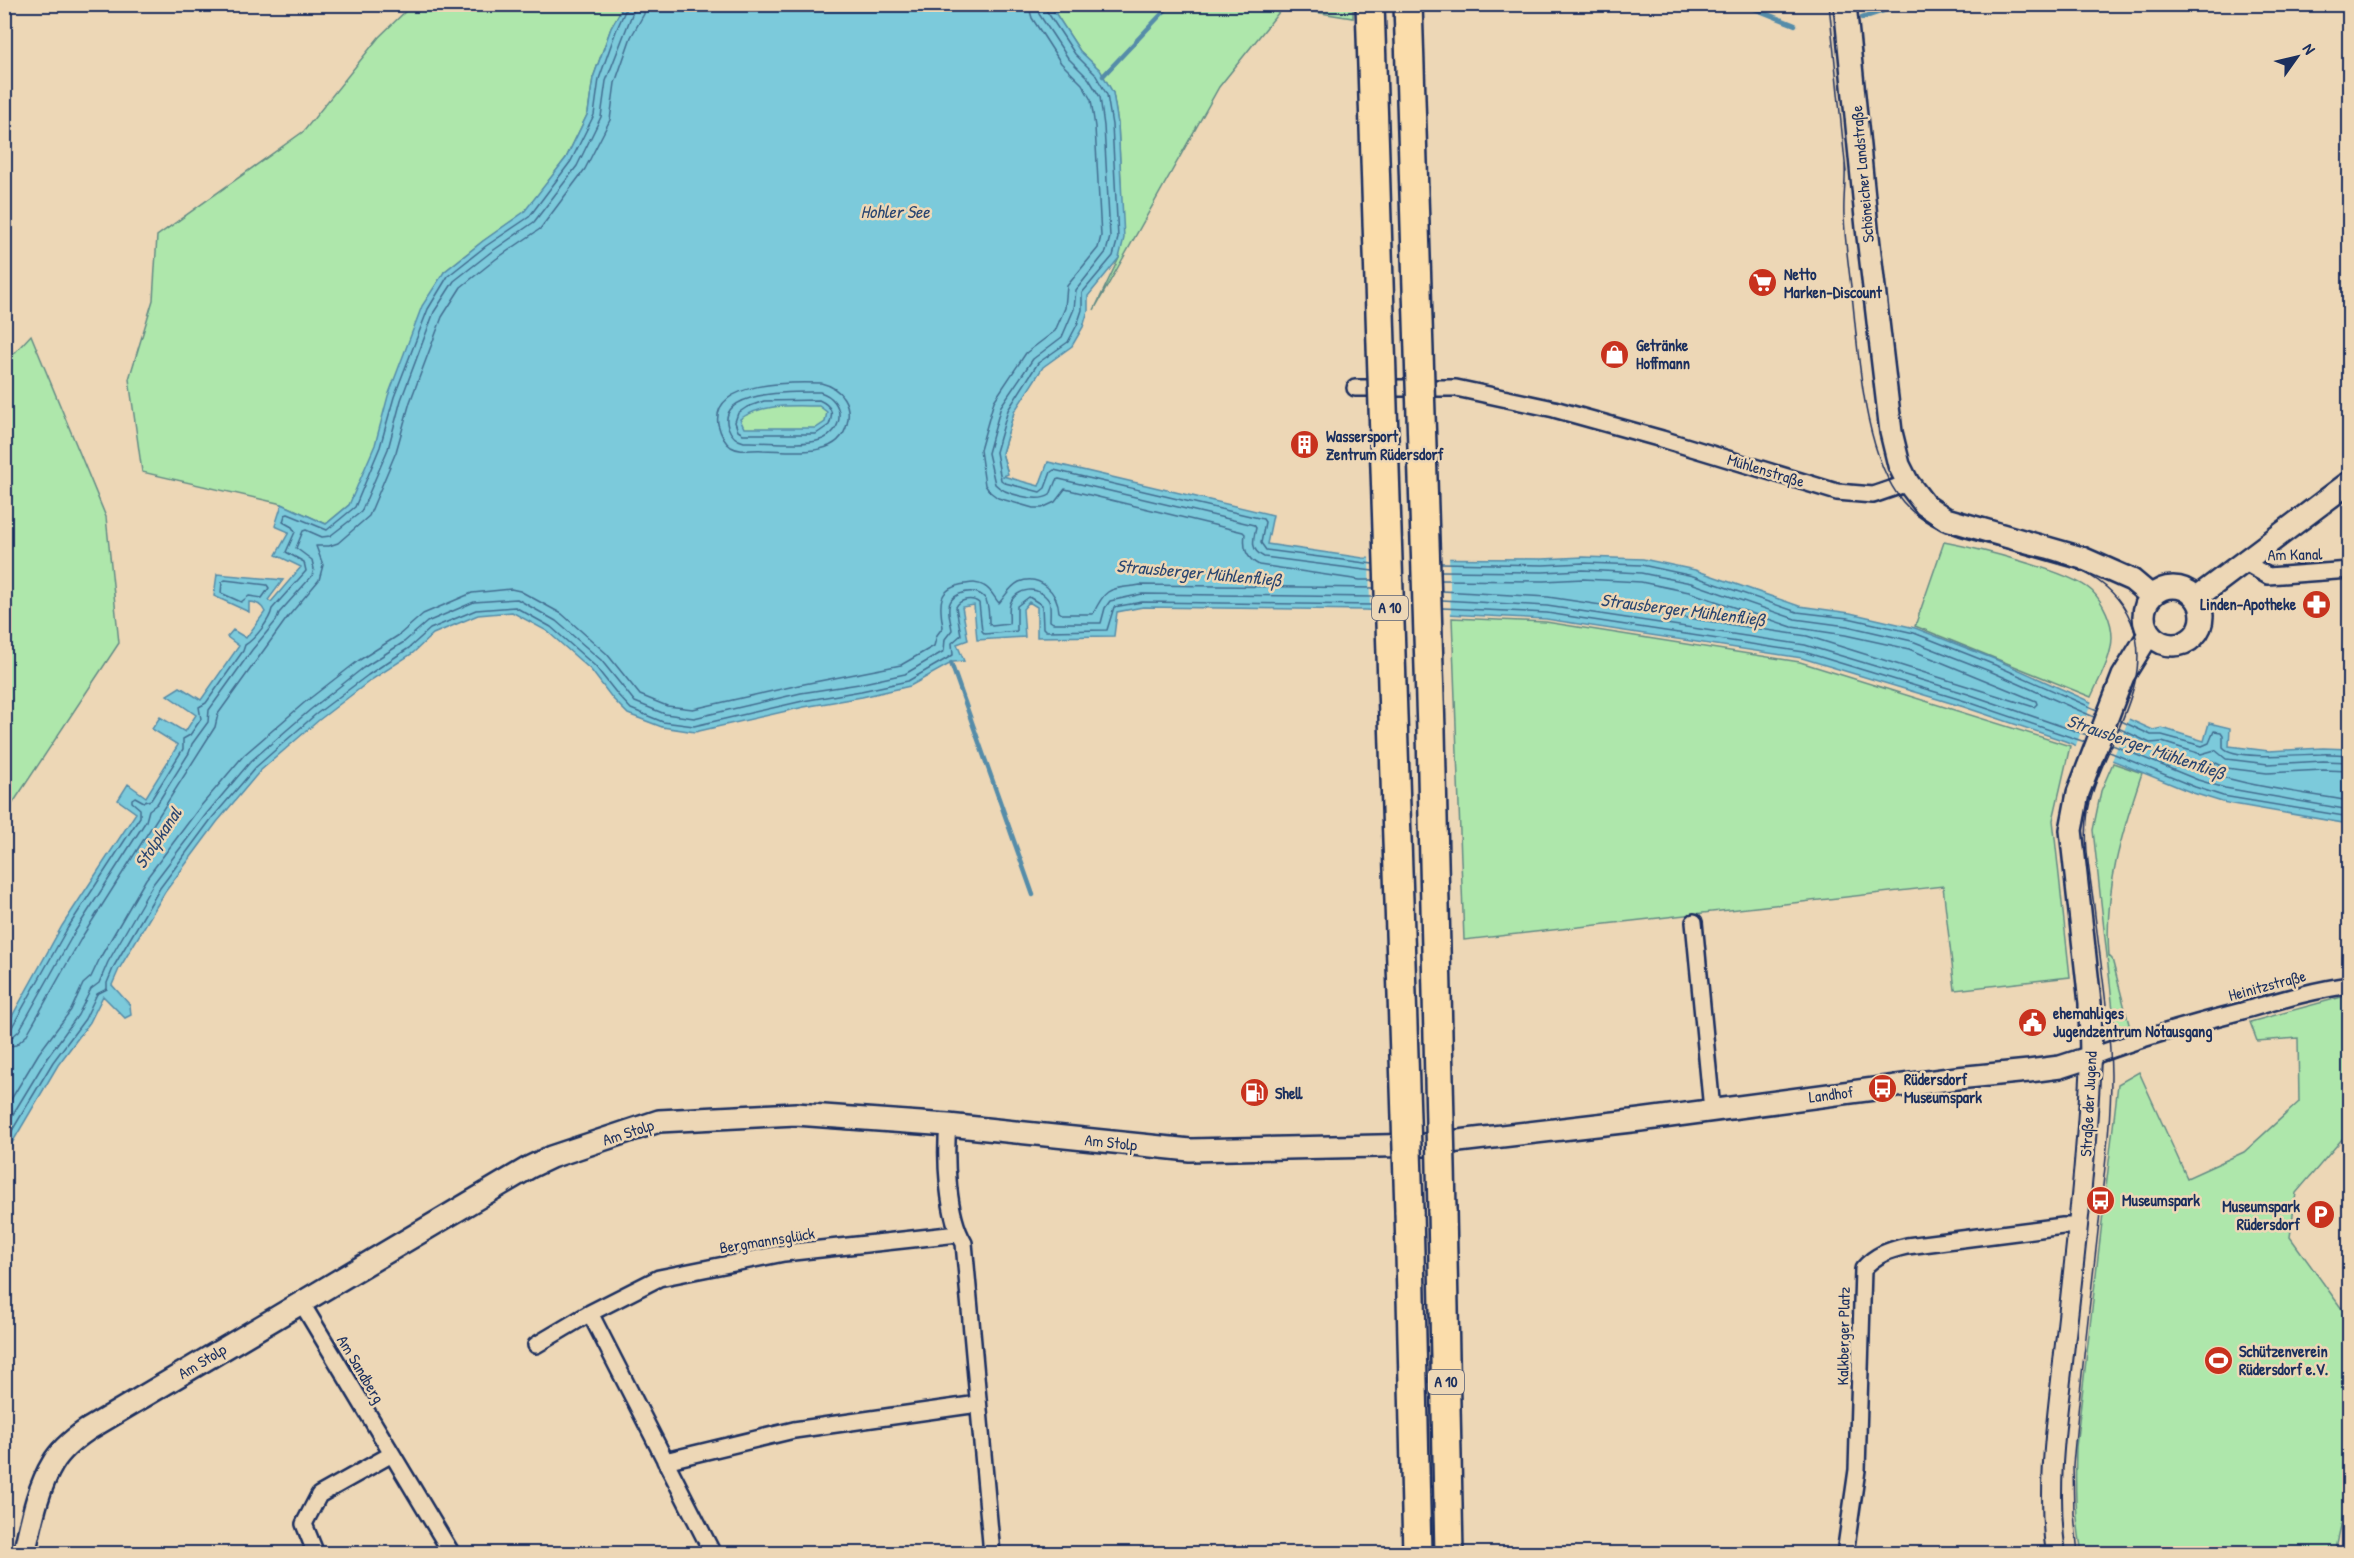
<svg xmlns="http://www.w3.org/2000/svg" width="2354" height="1558" viewBox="0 0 2354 1558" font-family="'Patrick Hand',sans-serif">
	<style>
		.green { fill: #aee7ab; stroke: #648b84; stroke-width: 1.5 }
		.water { fill: #7ccadb; stroke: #558ca9; stroke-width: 1.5; fill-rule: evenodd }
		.pier { fill: #edd7b6 }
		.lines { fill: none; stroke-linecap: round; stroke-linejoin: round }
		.shore { stroke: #426d90; stroke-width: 1.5 }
		.stream { stroke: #558ca9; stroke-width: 4.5 }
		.minor-casing { stroke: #1b2f5e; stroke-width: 20 }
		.tertiary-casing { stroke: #1b2f5e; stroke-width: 22 }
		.secondary-casing { stroke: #1b2f5e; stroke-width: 26 }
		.motorway-casing { stroke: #1b2f5e; stroke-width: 32 }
		.minor { stroke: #edd7b6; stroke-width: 15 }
		.tertiary { stroke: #edd7b6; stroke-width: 18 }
		.secondary { stroke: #edd7b6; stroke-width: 21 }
		.motorway { stroke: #fbddab; stroke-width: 27 }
		.tram { stroke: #1b2f5e; stroke-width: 1.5 }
		.motorway-bridge-casing { stroke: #1b2f5e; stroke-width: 32; stroke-linecap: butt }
		.motorway-bridge { stroke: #fbddab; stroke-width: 27 }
		.labels { text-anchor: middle; stroke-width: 5; stroke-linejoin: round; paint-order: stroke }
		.shield { fill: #edd7b6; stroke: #5a6178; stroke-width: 1.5 }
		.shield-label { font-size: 15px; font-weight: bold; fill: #1b2f5e }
		.street-label { font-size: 16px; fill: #1b2f5e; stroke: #edd7b6 }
		.poi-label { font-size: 16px; font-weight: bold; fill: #1b2f5e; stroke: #edd7b6; text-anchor: start }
		.water-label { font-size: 18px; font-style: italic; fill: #2a4671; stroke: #edd7b6 }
	</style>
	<rect width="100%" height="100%" fill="#edd7b6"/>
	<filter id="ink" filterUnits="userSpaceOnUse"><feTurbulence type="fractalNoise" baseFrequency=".0167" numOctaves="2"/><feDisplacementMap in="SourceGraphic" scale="12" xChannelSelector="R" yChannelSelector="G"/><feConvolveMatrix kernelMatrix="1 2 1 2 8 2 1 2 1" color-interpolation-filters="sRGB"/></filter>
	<g filter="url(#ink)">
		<path class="green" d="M 624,4 L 611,28 L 593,78 L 588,113 L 566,158 L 525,212 L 483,241 L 444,272 L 519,391 L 1014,412 L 1002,453 L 1007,470 L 349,505 L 326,524 L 282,504 L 142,472 L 129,379 L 153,300 L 157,236 L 304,131 L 379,37 L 412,5 Z
			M 1050,5 L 1353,5 L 1353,18 L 1283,7 L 1219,87 L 1094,310 L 1119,258 L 1121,184 L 1118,124 L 1113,93 L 1100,70 L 1080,51 Z
			M 31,335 L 106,517 L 119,643 L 5,815 L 5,363 Z
			M 1944,542 C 1975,548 2070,571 2092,591 C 2103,602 2112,621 2112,637 C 2112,657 2099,679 2091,697 L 1915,626 Z
			M 1452,618 L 1546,622 L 1800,662 L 2070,746 L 2053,820 L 2070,977 L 1955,990 L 1943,886 L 1464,940 Z
			M 2113,763 L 2142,773 C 2121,835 2104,890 2109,956 L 2112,959 L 2130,1028 L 2119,1031 L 2115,1028 L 2093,830 L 2101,791 Z
			M 2349,995 L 2349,1131 L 2296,1193 L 2290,1237 L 2347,1316 L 2349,1314 L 2349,1492 L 2335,1553 L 2082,1553 C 2075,1518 2075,1484 2076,1447 L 2118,1084 L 2139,1072 L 2187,1178 L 2244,1152 L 2299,1102 L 2298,1038 L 2257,1041 L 2250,1022 Z"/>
		<path class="water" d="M 624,5 L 1050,5 L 1080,51 L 1100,70 L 1113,93 L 1118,124 L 1124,238 L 1119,258 L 1088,296 L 1088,311 L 1083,327 L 1072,346 L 1043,367 L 1014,412 L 1002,453 L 1008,474 L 1003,476 L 1039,486 L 1048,462 L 1273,515 L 1267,544 L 1363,558 L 1543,559 L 1583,557 L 1643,559 L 1695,570 L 1799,606 L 1850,613 L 1915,628 L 1997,660 L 2153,730 L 2162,728 L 2204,741 L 2209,723 L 2230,728 L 2229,746 L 2269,751 L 2323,748 L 2349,749 L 2349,824 L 2222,802 L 2193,793 L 2065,741 L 1964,707 L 1802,658 L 1546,619 L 1365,610 L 1143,607 L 1117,612 L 1114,636 L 1037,637 L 1037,607 L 1029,602 L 1023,609 L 1025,637 L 977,640 L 974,605 L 962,607 L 968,640 L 957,644 L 964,661 L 953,662 L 910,686 L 862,697 L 804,707 L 695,732 L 662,727 L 628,714 L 613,699 L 591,670 L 547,631 L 512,612 L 478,615 L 433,634 L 413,653 L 371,680 L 319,720 L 260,771 L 217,822 L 165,892 L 119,969 L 112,985 L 130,1005 L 131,1015 L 125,1018 L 103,996 L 90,1022 L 58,1065 L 5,1155 L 5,1029 L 62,926 L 136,813 L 118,800 L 128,784 L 146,797 L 178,745 L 152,729 L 160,717 L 185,732 L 196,715 L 167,695 L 180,687 L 201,700 L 239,646 L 227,637 L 233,630 L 246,638 L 265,612 C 262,605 257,602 249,602 L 249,612 L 214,596 L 217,574 L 283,580 L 268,600 L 271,602 L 301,567 L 276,555 L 289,532 L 275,526 L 282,504 L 326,524 L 349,505 L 375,445 L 388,396 L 422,306 L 444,272 L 483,241 L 524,212 L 566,158 L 588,113 L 593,78 L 611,28 ZM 819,406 L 827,412 L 825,422 L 816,428 L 744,428 L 740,419 C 763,403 791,406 819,406 Z"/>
		<path class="pier" d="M 1449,554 L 1451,617 L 1370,613 L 1369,555 Z
			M 2093,698 L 2130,716 L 2111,763 L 2075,748 Z"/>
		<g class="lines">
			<path class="shore" d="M 1028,4 L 1032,18 L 1061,63 L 1082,84 L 1091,100 L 1095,127 L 1101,236 L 1098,248 L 1067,286 L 1065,308 L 1055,331 L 1026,353 L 994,401 L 980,450 L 985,485 L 990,492 L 998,498 L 1033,508 L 1042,508 L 1055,502 L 1065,489 L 1243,532 L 1245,534 C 1243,548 1246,558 1259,565 L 1360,580 L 1374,580
				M 1038,4 L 1039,14 L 1068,58 L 1089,79 L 1100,97 L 1104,126 L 1110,237 L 1106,252 L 1076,290 L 1074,309 L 1062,337 L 1033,359 L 1001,406 L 988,453 L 995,484 C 1004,494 1038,503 1050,495 L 1056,480 L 1059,479 L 1254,525 L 1256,528 C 1253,540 1250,550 1264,557 L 1373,571
				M 1045,4 L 1046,10 L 1075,54 L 1095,74 L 1107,95 L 1112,125 L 1118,238 L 1113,256 L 1082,293 L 1082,310 L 1077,325 L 1068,342 L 1038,363 L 1008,410 L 996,452 L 1001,480 L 1005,483 L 1040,492 L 1045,488 L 1051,472 L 1054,470 L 1263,519 L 1265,522 L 1261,543 L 1266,550 L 1373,564
				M 821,383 C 842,388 852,405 847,424 C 839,460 789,450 763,450 C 752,449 741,453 731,447 C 724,442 720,432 718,424 C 711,380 796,382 821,383 Z
				M 820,392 C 846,400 845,432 820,440 C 802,446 764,441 744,442 C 735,440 731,435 728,427 C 716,389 800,392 820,392 Z
				M 819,400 C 832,406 834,413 829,425 L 816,434 L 743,434 L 738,431 L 735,422 L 738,413 L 747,407 L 764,401 Z
				M 1441,563 L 1543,565 L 1583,563 L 1642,565 L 1693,576 L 1797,612 L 1848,618 L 1914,633 L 1995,665 L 2097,710
				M 1441,571 L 1543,572 L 1583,570 L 1641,573 L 1691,583 L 1795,619 L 1847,626 L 1912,641 L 1992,672 L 2094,717
				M 225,580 L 267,585 L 269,588 L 262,598 L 249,596 L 241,602 L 221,593 L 222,582 Z
				M 1441,580 L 1544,581 L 1583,579 L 1641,582 L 1689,592 L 1792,627 L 1845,635 L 1909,649 L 2036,701 L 2037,704 L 2034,707 L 1807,636 L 1548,597 L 1442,591
				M 1442,600 L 1547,606 L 1805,645 L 1968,694 L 2087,735
				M 1442,608 L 1547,613 L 1804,652 L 1965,701 L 2085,742
				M 2119,720 L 2151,735 L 2162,735 L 2202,746 L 2209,743 L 2214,731 L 2221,732 L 2223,735 L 2223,747 C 2234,761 2302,754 2321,754 C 2330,753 2340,755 2350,755
				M 2116,727 L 2150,743 L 2162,742 L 2201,754 L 2215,750 L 2226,759 L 2268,764 L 2323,761 L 2350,762
				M 2110,744 L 2198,780 L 2225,788 L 2350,810
				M 2107,751 L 2195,787 L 2223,796 L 2350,817
				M 2350,771 L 2323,770 L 2267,773 L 2226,768 L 2212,761 L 2200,763 L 2181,758 L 2178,760 L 2180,763 C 2234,785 2293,791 2350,801
				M 4,1031 L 12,1027 L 67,929 L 140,817 L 140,809 L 132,802 L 132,799 L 135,797 L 144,802 L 151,800 L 183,749 L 183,739 L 190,735 L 201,719 L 199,707 L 206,703 L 243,651 L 245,645 C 255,639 270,620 272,609 L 306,571 L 304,562 L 286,552 L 295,532 L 292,527 L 283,522 L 285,515 L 288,514 L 327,530 L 355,507 L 380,447 L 394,397 L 428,309 L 448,276 L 486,246 L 529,217 L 571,161 L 594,115 L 599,79 L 616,31 L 628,4
				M 4,1038 L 12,1037 L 19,1031 L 74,933 L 146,821 L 149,810 L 157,804 L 189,753 L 192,744 L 208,722 L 209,710 L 252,650 L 276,621 L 279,613 L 312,576 L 314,569 L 312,560 L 296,548 L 303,531 L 306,530 L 322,537 L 330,536 L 361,512 L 388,449 L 401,400 L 434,312 L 454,281 L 491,252 L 534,222 L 577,166 L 601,117 L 606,81 L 636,4
				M 4,1047 L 16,1045 L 26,1036 L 82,937 L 215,727 L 218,714 L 287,618 L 319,580 L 323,565 L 316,546 L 329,546 L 338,543 L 369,516 L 396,452 L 410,402 L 442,317 L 461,287 L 496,259 L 540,229 L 585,169 L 610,120 L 615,83 L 631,37 L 644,14 L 645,4
				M 4,1111 L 39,1053 L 71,1010 L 83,984 L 91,977 L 100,958 L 146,879 L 200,807 L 244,755 L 304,703 L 358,661 L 399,635 L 423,614 L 472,593 L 511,589 L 520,591 L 562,614 L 607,654 L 640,695 L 667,706 L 693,709 L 799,685 L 901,665 L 934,646 L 937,635 L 943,627 C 939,604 937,588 965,584 C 972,583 978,582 984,586 C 992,590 994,598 999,603 C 1005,597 1009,587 1019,582 C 1040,573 1058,593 1059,612 L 1062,614 L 1093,614 C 1107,585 1110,590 1140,585 L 1374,588
				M 4,1129 L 47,1058 L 78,1015 L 91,989 L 99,983 L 108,962 L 153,884 L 207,813 L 251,761 L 310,710 L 363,668 L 404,642 L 427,622 L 474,602 L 517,599 L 556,621 L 601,660 L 635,702 L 665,714 L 694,718 L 801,693 L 859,684 L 905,674 L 944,651 L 945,639 L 952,630 C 951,623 948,614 949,607 C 950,591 979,586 986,600 C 989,607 989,616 989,623 L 992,626 L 1009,624 C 1010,618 1008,610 1010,604 C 1016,587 1040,585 1049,601 C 1051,607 1050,615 1050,621 L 1053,623 L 1101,623 L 1105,608 L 1110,601 L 1142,594 L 1374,597
				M 4,1144 L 53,1062 L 85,1019 L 97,994 L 107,989 L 107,983 L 114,966 L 160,888 L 212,818 L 256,767 L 315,715 L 368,675 L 409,648 L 430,629 L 476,610 L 515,607 L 551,627 L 595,666 L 618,695 L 631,709 L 663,722 L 694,726 L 803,701 L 861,691 L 908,681 L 953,655 L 952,643 L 961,635 L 956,607 C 960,599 972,597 979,603 L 982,631 L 985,634 L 1017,631 L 1017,606 L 1029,597 L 1042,605 L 1043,628 L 1046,631 L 1107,630 L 1114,607 L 1142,602 L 1374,605"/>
			<path class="stream" d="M 1742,4 L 1795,25
				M 1055,12 L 1063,4
				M 1862,18 L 1904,4
				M 1103,76 L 1171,4
				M 951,663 L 1033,895"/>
			<defs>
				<path id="minor" d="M 1355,388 L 1456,388 L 1554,409 L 1662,439 L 1837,492 L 1873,495 L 1908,483
					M 2244,562 L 2268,576 L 2350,570
					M 1694,922 L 1712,1110
					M 2091,1057 C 2140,1038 2191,1024 2242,1011 C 2277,1001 2313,990 2350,985
					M 948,1125 C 945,1157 947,1216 964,1243 L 992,1554
					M 301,1302 L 452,1554
					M 590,1313 L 713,1554
					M 536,1345 L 590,1313 L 659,1278 L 784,1253 L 958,1234
					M 665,1461 L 794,1430 L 978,1404
					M 316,1554 L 304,1524 L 319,1495 L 392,1454
					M 1845,1554 L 1857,1470 L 1863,1269 C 1875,1255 1889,1250 1907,1246 L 2063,1226 L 2078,1226"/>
				<path id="tertiary" d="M 2056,1554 C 2046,1487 2057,1419 2064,1353 C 2075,1254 2087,1156 2091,1057"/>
				<path id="secondary" d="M 1845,4 L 1867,228 L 1891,432 L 1899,465 L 1908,483 L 1925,505 L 1946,519 L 2082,558 L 2132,580 L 2151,596
					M2144 616a29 29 0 1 1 58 0a29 29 0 1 1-58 0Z
					M 2196,598 L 2350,482
					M 24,1554 C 31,1524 37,1489 53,1463 C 61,1449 74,1439 87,1430 L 530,1167 L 551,1157 L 659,1121 L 796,1114 L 948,1125 L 1190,1150 L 1424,1145 L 1640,1120 L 1957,1078 L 2029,1071 L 2060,1067 L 2091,1057 L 2090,1003 L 2071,830 L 2078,793 L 2123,676 L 2149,634"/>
				<path id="motorway" d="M 1442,1210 L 1449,1554
					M 1409,1211 L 1417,1554"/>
			</defs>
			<use href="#minor" class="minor-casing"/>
			<use href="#tertiary" class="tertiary-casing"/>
			<use href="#secondary" class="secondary-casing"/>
			<use href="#motorway" class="motorway-casing"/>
			<use href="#minor" class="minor"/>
			<use href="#tertiary" class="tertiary"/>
			<use href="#secondary" class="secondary"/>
			<use href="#motorway" class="motorway"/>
			<path class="tram" d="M 1829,4 L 1846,172
				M 1845,164 C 1846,182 1843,199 1844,216 C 1845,245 1850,275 1853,304 C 1859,362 1865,457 1903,502 C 1958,567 2093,532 2131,621 C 2158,684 2099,750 2088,811 C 2083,842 2090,875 2094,906 C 2100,962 2110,1019 2111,1075 C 2111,1124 2104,1174 2099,1222 C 2090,1303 2080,1384 2073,1465 L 2074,1514 L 2078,1554"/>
			<defs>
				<path id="motorway-bridge" d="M 1370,4 L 1409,1211
					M 1408,4 L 1431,731 L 1442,1210"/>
			</defs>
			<use href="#motorway-bridge" class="motorway-bridge-casing"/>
			<use href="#motorway-bridge" class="motorway-bridge"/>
		</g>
	</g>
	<defs>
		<symbol id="supermarket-disc" viewBox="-11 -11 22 22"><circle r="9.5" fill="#c8321e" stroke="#edd7b6"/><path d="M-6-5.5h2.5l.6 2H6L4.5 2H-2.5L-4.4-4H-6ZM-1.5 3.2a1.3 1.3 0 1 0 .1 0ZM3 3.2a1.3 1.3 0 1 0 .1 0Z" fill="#fff"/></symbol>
		<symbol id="shop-disc" viewBox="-11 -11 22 22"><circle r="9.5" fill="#c8321e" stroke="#edd7b6"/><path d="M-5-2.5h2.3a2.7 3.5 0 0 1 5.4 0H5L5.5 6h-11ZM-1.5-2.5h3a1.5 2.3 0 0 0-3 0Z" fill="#fff"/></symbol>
		<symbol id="building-disc" viewBox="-11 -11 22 22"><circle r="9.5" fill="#c8321e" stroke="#edd7b6"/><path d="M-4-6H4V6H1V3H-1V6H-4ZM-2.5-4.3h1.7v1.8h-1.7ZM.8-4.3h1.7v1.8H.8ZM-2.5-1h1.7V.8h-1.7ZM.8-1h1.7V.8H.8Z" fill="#fff"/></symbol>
		<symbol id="pharmacy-disc" viewBox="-11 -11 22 22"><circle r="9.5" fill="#c8321e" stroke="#edd7b6"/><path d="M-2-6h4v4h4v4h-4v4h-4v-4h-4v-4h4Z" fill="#fff"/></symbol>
		<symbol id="civic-disc" viewBox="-11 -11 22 22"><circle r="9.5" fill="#c8321e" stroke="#edd7b6"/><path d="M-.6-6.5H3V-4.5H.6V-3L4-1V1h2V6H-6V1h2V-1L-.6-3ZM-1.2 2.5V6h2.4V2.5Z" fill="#fff"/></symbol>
		<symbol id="bus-disc" viewBox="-11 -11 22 22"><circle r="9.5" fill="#c8321e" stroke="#edd7b6"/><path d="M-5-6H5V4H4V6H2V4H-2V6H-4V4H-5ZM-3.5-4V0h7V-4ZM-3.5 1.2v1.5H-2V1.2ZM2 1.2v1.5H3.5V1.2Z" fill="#fff"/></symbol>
		<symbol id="fuel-disc" viewBox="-11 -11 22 22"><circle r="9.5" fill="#c8321e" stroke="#edd7b6"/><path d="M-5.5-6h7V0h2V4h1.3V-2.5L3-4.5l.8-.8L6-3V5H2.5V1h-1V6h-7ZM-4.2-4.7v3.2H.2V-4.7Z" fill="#fff"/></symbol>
		<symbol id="parking-disc" viewBox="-11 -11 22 22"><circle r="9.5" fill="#c8321e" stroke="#edd7b6"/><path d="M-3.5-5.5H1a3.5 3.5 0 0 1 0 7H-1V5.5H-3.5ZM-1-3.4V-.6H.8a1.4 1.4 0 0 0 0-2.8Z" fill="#fff"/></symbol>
		<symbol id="stadium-disc" viewBox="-11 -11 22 22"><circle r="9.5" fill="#c8321e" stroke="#edd7b6"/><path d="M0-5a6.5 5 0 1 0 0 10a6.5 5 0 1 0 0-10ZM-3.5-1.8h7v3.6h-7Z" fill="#fff"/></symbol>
	</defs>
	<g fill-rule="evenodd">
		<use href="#supermarket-disc" x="1746" y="266" width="33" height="33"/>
		<use href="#shop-disc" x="1598" y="338" width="33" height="33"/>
		<use href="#building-disc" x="1288" y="428" width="33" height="33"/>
		<use href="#pharmacy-disc" x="2300" y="588" width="33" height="33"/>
		<use href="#civic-disc" x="2016" y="1006" width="33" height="33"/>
		<use href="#bus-disc" x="1866" y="1072" width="33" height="33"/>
		<use href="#fuel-disc" x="1238" y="1076" width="33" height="33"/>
		<use href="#bus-disc" x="2084" y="1184" width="33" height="33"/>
		<use href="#parking-disc" x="2304" y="1198" width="33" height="33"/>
		<use href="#stadium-disc" x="2202" y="1344" width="33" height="33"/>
	</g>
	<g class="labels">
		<g class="shield">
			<rect x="1372" y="596" width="36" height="24" rx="4.5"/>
			<rect x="1428" y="1370" width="36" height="24" rx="4.5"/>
		</g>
		<g class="shield-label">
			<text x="1390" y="613">A 10</text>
			<text x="1446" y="1387">A 10</text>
		</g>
		<g class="street-label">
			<text transform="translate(1862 174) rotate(-95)" y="6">Schöneicher Landstraße</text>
			<text transform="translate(1766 470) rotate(17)" y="6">Mühlenstraße</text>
			<text transform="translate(2295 554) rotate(-1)" y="6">Am Kanal</text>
			<text transform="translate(2267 985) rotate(-15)" y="6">Heinitzstraße</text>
			<text transform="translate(1831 1094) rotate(-7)" y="6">Landhof</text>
			<text transform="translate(2088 1104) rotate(-87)" y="6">Straße der Jugend</text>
			<text transform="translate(628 1132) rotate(-18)" y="6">Am Stolp</text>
			<text transform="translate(1111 1142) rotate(6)" y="6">Am Stolp</text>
			<text transform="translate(767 1240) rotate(-9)" y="6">Bergmannsglück</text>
			<text transform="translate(1843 1336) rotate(-89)" y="6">Kalkberger Platz</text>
			<text transform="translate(202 1361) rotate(-31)" y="6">Am Stolp</text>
			<text transform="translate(361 1369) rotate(59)" y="6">Am Sandberg</text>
		</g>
		<g class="poi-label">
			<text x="1784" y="280">Netto<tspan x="1784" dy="18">Marken-Discount</tspan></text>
			<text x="1636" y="351">Getränke<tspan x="1636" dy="18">Hoffmann</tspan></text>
			<text x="1326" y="442">Wassersport<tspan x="1326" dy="18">Zentrum Rüdersdorf</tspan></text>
			<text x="2296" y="610" text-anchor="end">Linden-Apotheke</text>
			<text x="2053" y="1019">ehemahliges<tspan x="2053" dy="18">Jugendzentrum Notausgang</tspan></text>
			<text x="1904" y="1085">Rüdersdorf<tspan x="1904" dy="18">Museumspark</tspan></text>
			<text x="1275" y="1099">Shell</text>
			<text x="2122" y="1206">Museumspark</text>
			<text x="2300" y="1212" text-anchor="end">Museumspark<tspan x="2300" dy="18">Rüdersdorf</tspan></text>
			<text x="2239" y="1357">Schützenverein<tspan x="2239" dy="18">Rüdersdorf e.V.</tspan></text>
		</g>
		<g class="water-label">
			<text x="895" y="218">Hohler See</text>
			<text transform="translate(1199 573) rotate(5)" y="6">Strausberger Mühlenfließ</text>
			<text transform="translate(1683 610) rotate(7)" y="6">Strausberger Mühlenfließ</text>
			<text transform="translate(2146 747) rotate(19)" y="6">Strausberger Mühlenfließ</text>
			<text transform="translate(158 838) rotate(-56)" y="6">Stolpkanal</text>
		</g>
	</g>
	<rect width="2354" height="1558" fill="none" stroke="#edd7b6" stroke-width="24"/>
	<rect x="12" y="12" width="2330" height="1534" fill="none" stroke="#1b2f5e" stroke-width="2" filter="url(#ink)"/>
	<g transform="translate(2297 57) rotate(56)" stroke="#edd7b6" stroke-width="4.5" paint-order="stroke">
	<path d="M0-4.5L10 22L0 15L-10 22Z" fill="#1b2f5e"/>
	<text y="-9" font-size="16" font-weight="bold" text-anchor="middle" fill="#1b2f5e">N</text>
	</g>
</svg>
